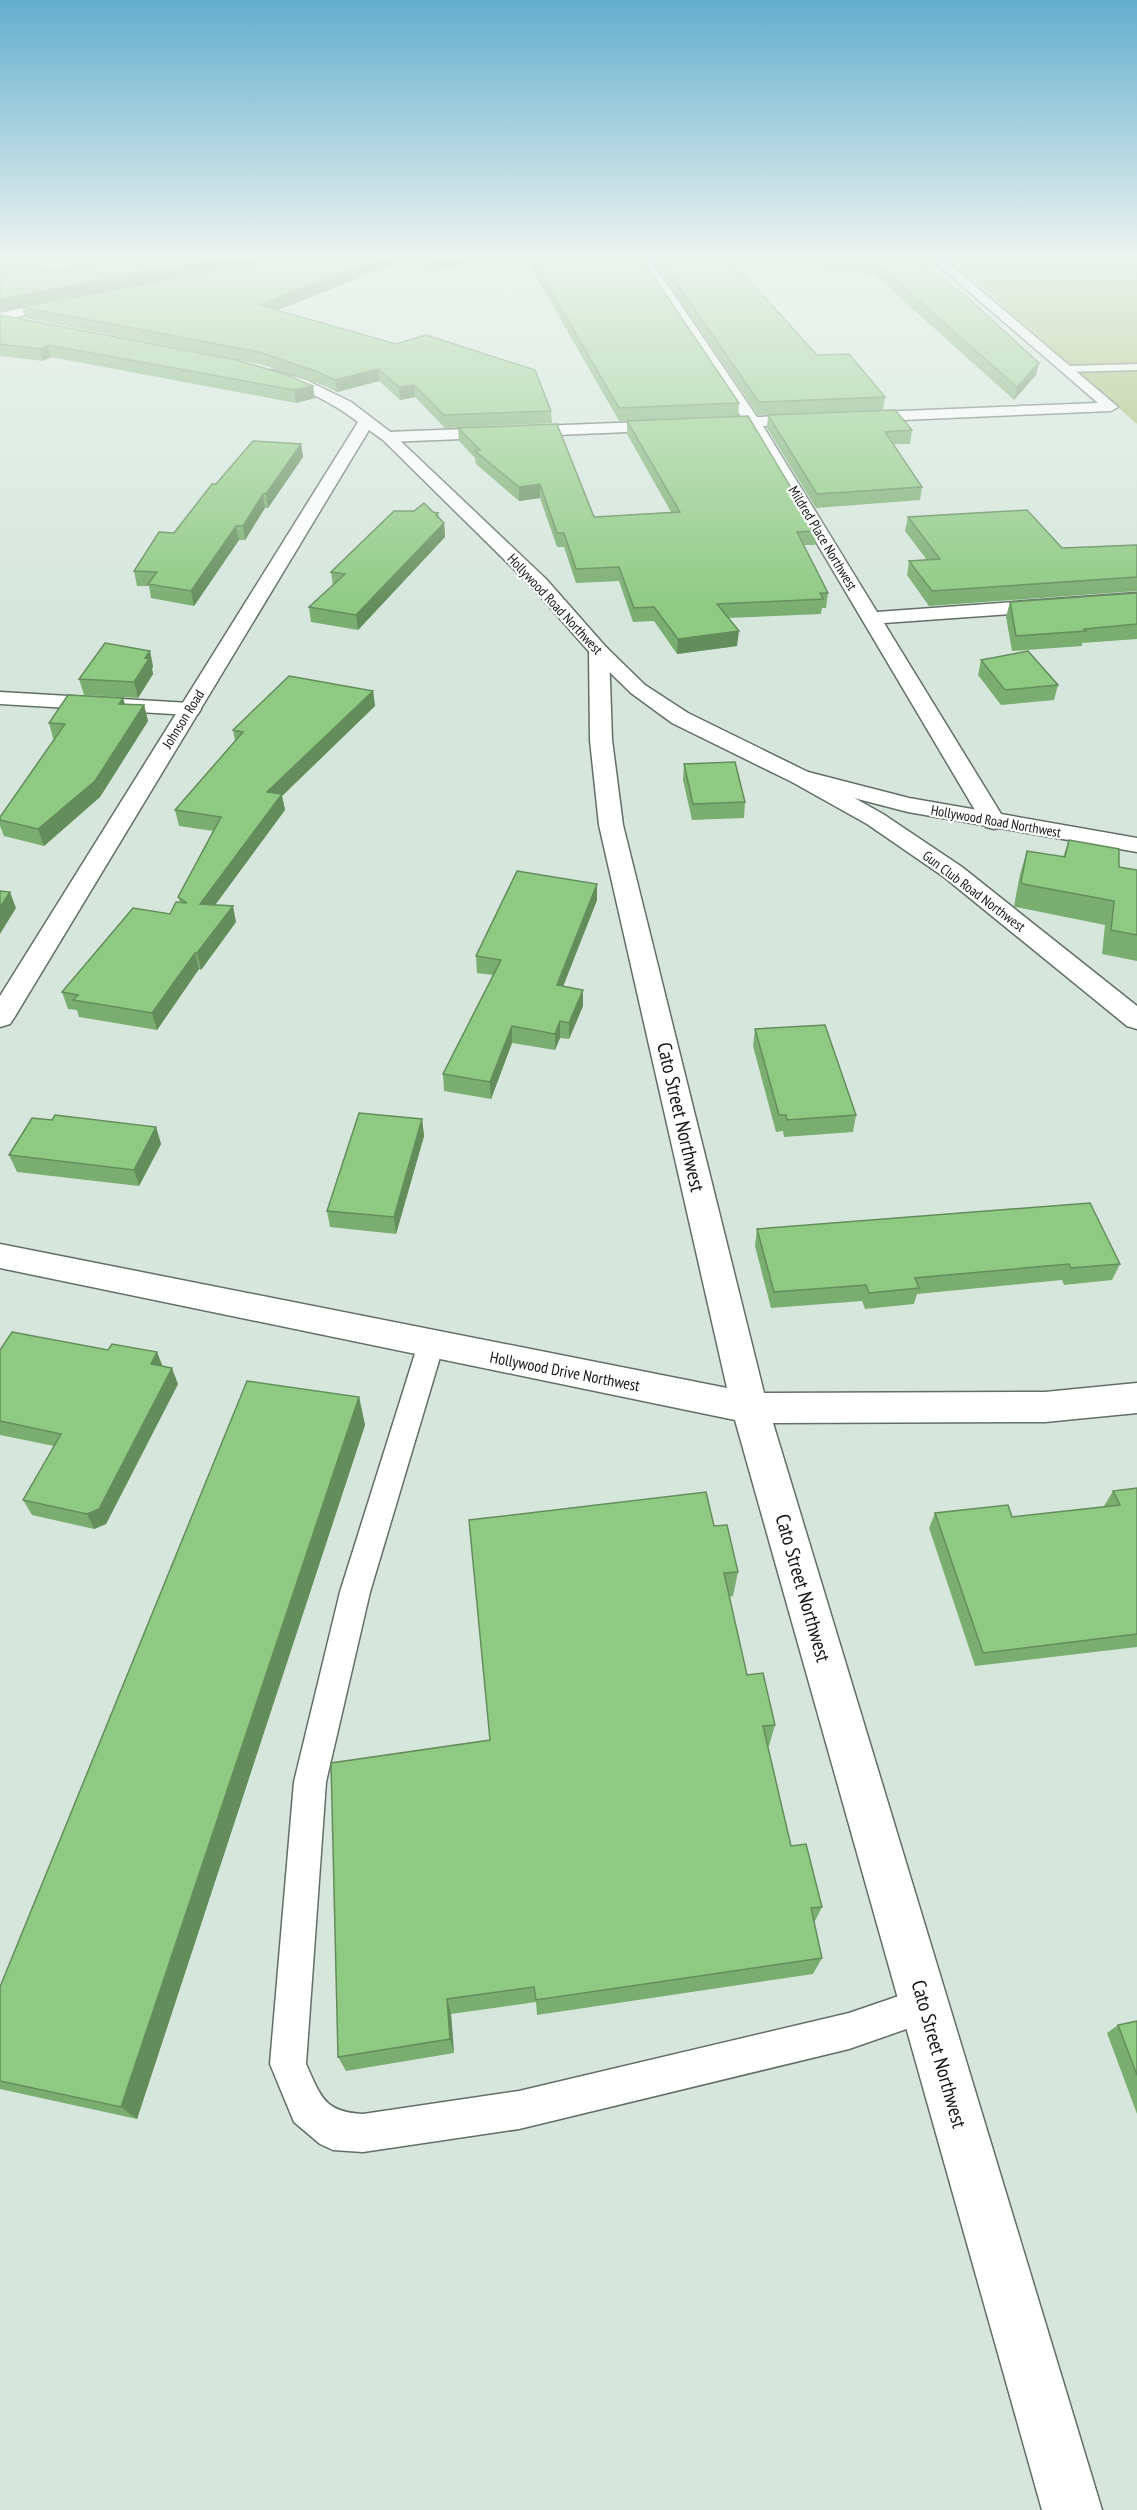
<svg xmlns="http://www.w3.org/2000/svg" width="1137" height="2510" viewBox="0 0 1137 2510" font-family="'PT Sans Narrow',sans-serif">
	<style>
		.green { fill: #a5ba6a }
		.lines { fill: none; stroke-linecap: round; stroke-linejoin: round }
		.service-casing { stroke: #616f66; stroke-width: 3 }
		.minor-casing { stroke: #616f66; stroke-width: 3 }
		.tertiary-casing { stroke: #616f66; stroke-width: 3 }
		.service { fill: #fff; fill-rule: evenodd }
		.minor { fill: #fff; fill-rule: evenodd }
		.tertiary { fill: #fff; fill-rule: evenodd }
		.wall { fill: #7aae70 }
		.shaded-wall { fill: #638d5b }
		.building { fill: #8eca82; stroke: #638d5b; stroke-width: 1.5 }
		.labels { text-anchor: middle; stroke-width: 4.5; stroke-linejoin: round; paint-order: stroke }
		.far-street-label { font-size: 14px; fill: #121714; stroke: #fff }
		.street-label { font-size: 16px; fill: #121714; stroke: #fff }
		.near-street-label { font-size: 20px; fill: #121714; stroke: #fff }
	</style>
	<rect width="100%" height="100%" fill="#d6e6dd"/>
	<path class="green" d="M 950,259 L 1137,259 L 1137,424 Z"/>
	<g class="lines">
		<defs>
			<path id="service" d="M 1137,364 L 1137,370 L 1066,372 L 1061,369 L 1066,366 Z
				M 431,1334 L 440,1337 L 444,1344 L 370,1592 L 326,1782 L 306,2064 C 321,2097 324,2112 363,2114 L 519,2091 L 849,2013 L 925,1987 L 938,1992 L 943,2005 L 938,2018 L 849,2049 L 519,2129 L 363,2152 L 333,2150 L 320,2144 L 294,2122 L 270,2064 L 294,1782 L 340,1592 L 418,1344 L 422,1337 Z"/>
			<path id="minor" d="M 638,259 L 650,259 L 757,417 L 1098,403 L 931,259 L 944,259 L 1118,407 L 1111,411 L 763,426 L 877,612 L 1137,593 L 1137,605 L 884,623 L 1006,822 L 1002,827 L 994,829 L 986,827 L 982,822 L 748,427 L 388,442 L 380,437 L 388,432 L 742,418 Z
				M 65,298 L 71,302 L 69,305 L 0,321 L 0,313 Z
				M 599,645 L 606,647 L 609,651 L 612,740 L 623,825 L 764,1393 L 1045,1392 L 1137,1383 L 1137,1413 L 1045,1422 L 773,1423 L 1102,2510 L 1042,2510 L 735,1420 L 0,1268 L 0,1244 L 727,1388 L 599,825 L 590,740 L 589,651 L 592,647 Z
				M 0,692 L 190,703 L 198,704 L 201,709 L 198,714 L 190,715 L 0,704 Z
				M 800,770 L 808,772 L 883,814 L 962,867 L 1137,1006 L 1137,1029 L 1127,1026 L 944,877 L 867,824 L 792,782 L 789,777 L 792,772 Z"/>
			<path id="tertiary" d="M 272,370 L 306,380 L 351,402 L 393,434 L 546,579 L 606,647 L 645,685 L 688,713 L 808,772 L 909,798 L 1137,838 L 1137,852 L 908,812 L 792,782 L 672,723 L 631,693 L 592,655 L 532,587 L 383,440 L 369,430 L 14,1018 L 10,1024 L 0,1027 L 0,996 L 358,422 C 331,401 300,387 267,377 L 265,374 Z"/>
		</defs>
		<use href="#service" class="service-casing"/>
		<use href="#minor" class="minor-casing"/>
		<use href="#tertiary" class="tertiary-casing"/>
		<use href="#service" class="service"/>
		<use href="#minor" class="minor"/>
		<use href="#tertiary" class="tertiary"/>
	</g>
	<path class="wall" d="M 278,259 L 482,259 L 434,272 L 399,262 L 277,310 L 551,411 L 552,423 L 445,428 L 415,397 L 400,400 L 379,381 L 337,392 L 320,384 L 260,364 L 25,318 L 22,307 Z
		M 526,259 L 642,259 L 739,403 L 738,416 L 619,421 Z
		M 652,259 L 730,259 L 817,355 L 885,397 L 883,410 L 758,415 Z
		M 811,259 L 926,259 L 925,264 L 1036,375 L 1014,400 L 875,275 L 863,275 L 860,272 L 825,273 Z
		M 0,315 L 237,360 L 315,398 L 296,403 L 51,357 L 43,361 L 0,356 Z
		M 768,415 L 912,430 L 910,444 L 894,444 L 922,487 L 920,500 L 816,508 L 767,428 Z
		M 627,421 L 817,531 L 815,545 L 804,545 L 828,593 L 826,608 L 822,608 L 821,614 L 728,618 L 737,646 L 677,654 L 654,621 L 633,622 L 619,581 L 576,583 L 564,547 L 557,547 L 540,498 L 519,501 L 476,464 L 475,458 L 459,441 L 458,428 L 594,517 L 671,512 L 627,434 Z
		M 301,444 L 303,457 L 268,508 L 265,508 L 245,540 L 239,540 L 194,606 L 151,598 L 149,586 L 137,586 L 134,571 L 174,533 L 216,484 Z
		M 433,512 L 438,513 L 439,517 L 444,523 L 445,537 L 358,630 L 311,622 L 309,607 L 333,586 L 331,572 Z
		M 908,517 L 1062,548 L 1137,545 L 1137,591 L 929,606 L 907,575 L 909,561 L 927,560 L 905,531 Z
		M 1137,593 L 1137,639 L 1082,643 L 1082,646 L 1012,651 L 1006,617 L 1010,602 Z
		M 981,660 L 1058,685 L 1054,700 L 1001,705 L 978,675 Z
		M 153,666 L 152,669 L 153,674 L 138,698 L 84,695 L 79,679 Z
		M 373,691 L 375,706 L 282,796 L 285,810 L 215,905 L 236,922 L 201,970 L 199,969 L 157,1030 L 79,1017 L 77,1010 L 68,1009 L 62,992 L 170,914 L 180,902 L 178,897 L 213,831 L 179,826 L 175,810 L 235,741 L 233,730 Z
		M 123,698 L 125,704 L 144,705 L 148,721 L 100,797 L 44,846 L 4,836 L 0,826 L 0,817 L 55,739 L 53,738 L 49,723 Z
		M 684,764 L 745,802 L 744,818 L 692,820 L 683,780 Z
		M 1069,840 L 1119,867 L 1137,870 L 1137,961 L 1102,954 L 1105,925 L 1016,907 L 1014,906 L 1020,874 L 1027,851 L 1063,857 Z
		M 597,900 L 563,986 L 583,990 L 583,1006 L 569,1039 L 560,1038 L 555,1050 L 512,1043 L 491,1099 L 444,1091 L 443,1074 L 493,975 L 477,973 L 476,956 Z
		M 755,1029 L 856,1115 L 853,1132 L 784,1137 L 783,1131 L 776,1132 L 753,1046 Z
		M 422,1119 L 424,1136 L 396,1234 L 330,1227 L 327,1211 Z
		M 52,1120 L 156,1127 L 161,1144 L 139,1186 L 17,1172 L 9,1155 Z
		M 757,1229 L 1120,1264 L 1112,1280 L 1064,1285 L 1062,1280 L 917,1294 L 914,1304 L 865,1309 L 862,1301 L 771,1308 L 755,1246 Z
		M 0,1350 L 108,1350 L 157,1352 L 163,1367 L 178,1384 L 106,1524 L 94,1529 L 32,1515 L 23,1500 L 54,1446 L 0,1435 Z
		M 359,1397 L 365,1425 L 137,2119 L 0,2089 L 0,1987 Z
		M 1137,1488 L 1137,1647 L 975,1666 L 929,1528 L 935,1513 L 1012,1517 L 1105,1507 L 1104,1506 L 1113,1491 Z
		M 714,1526 L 738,1572 L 733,1596 L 729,1597 L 747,1675 L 775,1725 L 769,1746 L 768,1746 L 791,1846 L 822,1907 L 814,1923 L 822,1958 L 813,1974 L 537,2015 L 536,2002 L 451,2014 L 454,2053 L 346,2071 L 338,2057 L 490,1740 Z
		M 1137,2021 L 1137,2114 L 1107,2033 L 1118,2025 Z"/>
	<path class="shaded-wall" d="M 216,259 L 274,259 L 0,311 L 0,299 Z
		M 380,259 L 398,259 L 399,262 L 261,317 L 259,305 Z
		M 443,259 L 482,259 L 434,272 L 433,261 Z
		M 48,345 L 51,357 L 43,361 L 40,349 Z
		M 1039,363 L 1036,375 L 1014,400 L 1017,387 Z
		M 378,369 L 379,381 L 337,392 L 335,380 Z
		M 414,385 L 415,397 L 400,400 L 399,387 Z
		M 313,386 L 315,398 L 296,403 L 294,390 Z
		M 301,444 L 303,457 L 268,508 L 266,494 Z
		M 540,484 L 540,498 L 519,501 L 519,487 Z
		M 263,494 L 265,508 L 245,540 L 243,526 Z
		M 444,523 L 445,537 L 358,630 L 356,615 Z
		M 236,526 L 239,540 L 194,606 L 191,591 Z
		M 739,631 L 737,646 L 677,654 L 678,639 Z
		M 150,651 L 153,666 L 152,669 L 153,674 L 138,698 L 134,682 L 145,658 Z
		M 373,691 L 375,706 L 282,796 L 285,810 L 204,920 L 200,904 L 267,792 Z
		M 123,698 L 127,714 L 119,704 Z
		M 144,705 L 148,721 L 100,797 L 44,846 L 38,829 Z
		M 597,884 L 597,900 L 557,1002 L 557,985 Z
		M 10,892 L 16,908 L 0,934 L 0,907 Z
		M 233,906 L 236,922 L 201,970 L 197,953 Z
		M 195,953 L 199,969 L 157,1030 L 152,1013 Z
		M 583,990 L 583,1006 L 569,1039 L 569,1023 Z
		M 560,1021 L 560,1038 L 555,1050 L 555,1034 Z
		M 512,1026 L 512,1043 L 491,1099 L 490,1082 Z
		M 422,1119 L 424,1136 L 396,1234 L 394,1217 Z
		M 156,1127 L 161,1144 L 139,1186 L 134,1170 Z
		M 157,1352 L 163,1368 L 151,1364 Z
		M 172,1368 L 178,1384 L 106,1524 L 94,1529 L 87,1514 Z
		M 359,1397 L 365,1425 L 137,2119 L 121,2107 Z
		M 447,1999 L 451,2014 L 454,2053 L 450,2039 Z"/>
	<path class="building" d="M 115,259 L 216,259 L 0,299 L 0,262 L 58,271 Z
		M 278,259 L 380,259 L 259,305 L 396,344 L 426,335 L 535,370 L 551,411 L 444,415 L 414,385 L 399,387 L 378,369 L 335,380 L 318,372 L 259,352 L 22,307 Z
		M 423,259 L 443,259 L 433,261 Z
		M 532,259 L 642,259 L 739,403 L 619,408 Z
		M 660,259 L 730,259 L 817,355 L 849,354 L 885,397 L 759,402 Z
		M 823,259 L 918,259 L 968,298 L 1039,363 L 1017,387 L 877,264 L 864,264 L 861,261 L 826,262 Z
		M 0,315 L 237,360 L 287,375 L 313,386 L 294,390 L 48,345 L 40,349 L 0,344 Z
		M 895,410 L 912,430 L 885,432 L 922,487 L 817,494 L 768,415 Z
		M 748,416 L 817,531 L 797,532 L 828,593 L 820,593 L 823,599 L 717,604 L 739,631 L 678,639 L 654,607 L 634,608 L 619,567 L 576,569 L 564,533 L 557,533 L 540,484 L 519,487 L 475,451 L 480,450 L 458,428 L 557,424 L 594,517 L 680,512 L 627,421 Z
		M 253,441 L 301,444 L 266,494 L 263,494 L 243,526 L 236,526 L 191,591 L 148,584 L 157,572 L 134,571 L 159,532 L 174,533 L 212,484 L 216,484 Z
		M 424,503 L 433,512 L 438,513 L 436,515 L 444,523 L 356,615 L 309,607 L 345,574 L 331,572 L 394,511 L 414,511 Z
		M 1027,510 L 1062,548 L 1137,545 L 1137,577 L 932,591 L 909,561 L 940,559 L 908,517 Z
		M 1137,593 L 1137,624 L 1084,629 L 1086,631 L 1016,636 L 1010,602 Z
		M 105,643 L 150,651 L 145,658 L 149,659 L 134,682 L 79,679 Z
		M 1028,651 L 1058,685 L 1005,690 L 981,660 Z
		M 289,676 L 373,691 L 267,792 L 282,794 L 200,904 L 233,906 L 197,953 L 195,953 L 152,1013 L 73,1000 L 78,995 L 62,992 L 133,908 L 170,914 L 176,902 L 187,903 L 178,897 L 221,817 L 175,810 L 243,732 L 233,730 Z
		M 68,695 L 123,698 L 119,704 L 144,705 L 95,781 L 38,829 L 0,820 L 0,817 L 65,724 L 49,723 Z
		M 735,762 L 745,802 L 693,804 L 684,764 Z
		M 1069,840 L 1119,849 L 1119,867 L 1137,870 L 1137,935 L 1111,930 L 1114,901 L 1023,884 L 1021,882 L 1027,851 L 1065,857 Z
		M 517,871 L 597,884 L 557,985 L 583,990 L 569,1023 L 560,1021 L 555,1034 L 512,1026 L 490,1082 L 443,1074 L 501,960 L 476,956 Z
		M 0,891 L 10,892 L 0,907 Z
		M 825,1025 L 856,1115 L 787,1120 L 786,1115 L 779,1115 L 755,1029 Z
		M 359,1113 L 422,1119 L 394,1217 L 327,1211 Z
		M 55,1115 L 156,1127 L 134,1170 L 9,1155 L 32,1118 L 52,1120 Z
		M 1090,1203 L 1120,1264 L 1071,1268 L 1069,1264 L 915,1278 L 919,1288 L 869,1293 L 866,1285 L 774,1292 L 757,1229 Z
		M 12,1332 L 108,1350 L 112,1344 L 157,1352 L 151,1364 L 172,1368 L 99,1509 L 87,1514 L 23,1500 L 61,1434 L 0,1421 L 0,1350 Z
		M 247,1381 L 359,1397 L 121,2107 L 0,2081 L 0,1987 Z
		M 1137,1488 L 1137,1634 L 983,1653 L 935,1513 L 1008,1505 L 1012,1517 L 1120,1505 L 1113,1491 Z
		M 706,1492 L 714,1526 L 727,1525 L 738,1572 L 724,1573 L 747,1675 L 763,1673 L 775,1725 L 763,1726 L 791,1846 L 806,1844 L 822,1907 L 811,1908 L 822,1958 L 536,2000 L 534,1987 L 447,1999 L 450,2039 L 338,2057 L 331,1763 L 490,1740 L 469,1520 Z
		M 1137,2021 L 1137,2075 L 1118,2025 Z"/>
	<linearGradient id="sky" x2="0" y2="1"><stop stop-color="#63aece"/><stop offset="0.42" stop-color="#edf4f0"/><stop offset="1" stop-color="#edf4f0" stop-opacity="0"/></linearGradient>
	<rect width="1137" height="610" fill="url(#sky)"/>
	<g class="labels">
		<g class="far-street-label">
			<text transform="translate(823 538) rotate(59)" y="5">Mildred Place Northwest</text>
			<text transform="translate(555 604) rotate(47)" y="5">Hollywood Road Northwest</text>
			<text transform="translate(183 719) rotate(-58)" y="5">Johnson Road</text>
			<text transform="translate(996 821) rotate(10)" y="5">Hollywood Road Northwest</text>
			<text transform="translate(974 891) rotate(37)" y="5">Gun Club Road Northwest</text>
		</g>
		<g class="street-label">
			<text transform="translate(565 1371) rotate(11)" y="6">Hollywood Drive Northwest</text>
		</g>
		<g class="near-street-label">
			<text transform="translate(681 1117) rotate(77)" y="7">Cato Street Northwest</text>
			<text transform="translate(803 1588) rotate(74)" y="7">Cato Street Northwest</text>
			<text transform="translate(939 2054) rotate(74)" y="7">Cato Street Northwest</text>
		</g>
	</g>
</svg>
